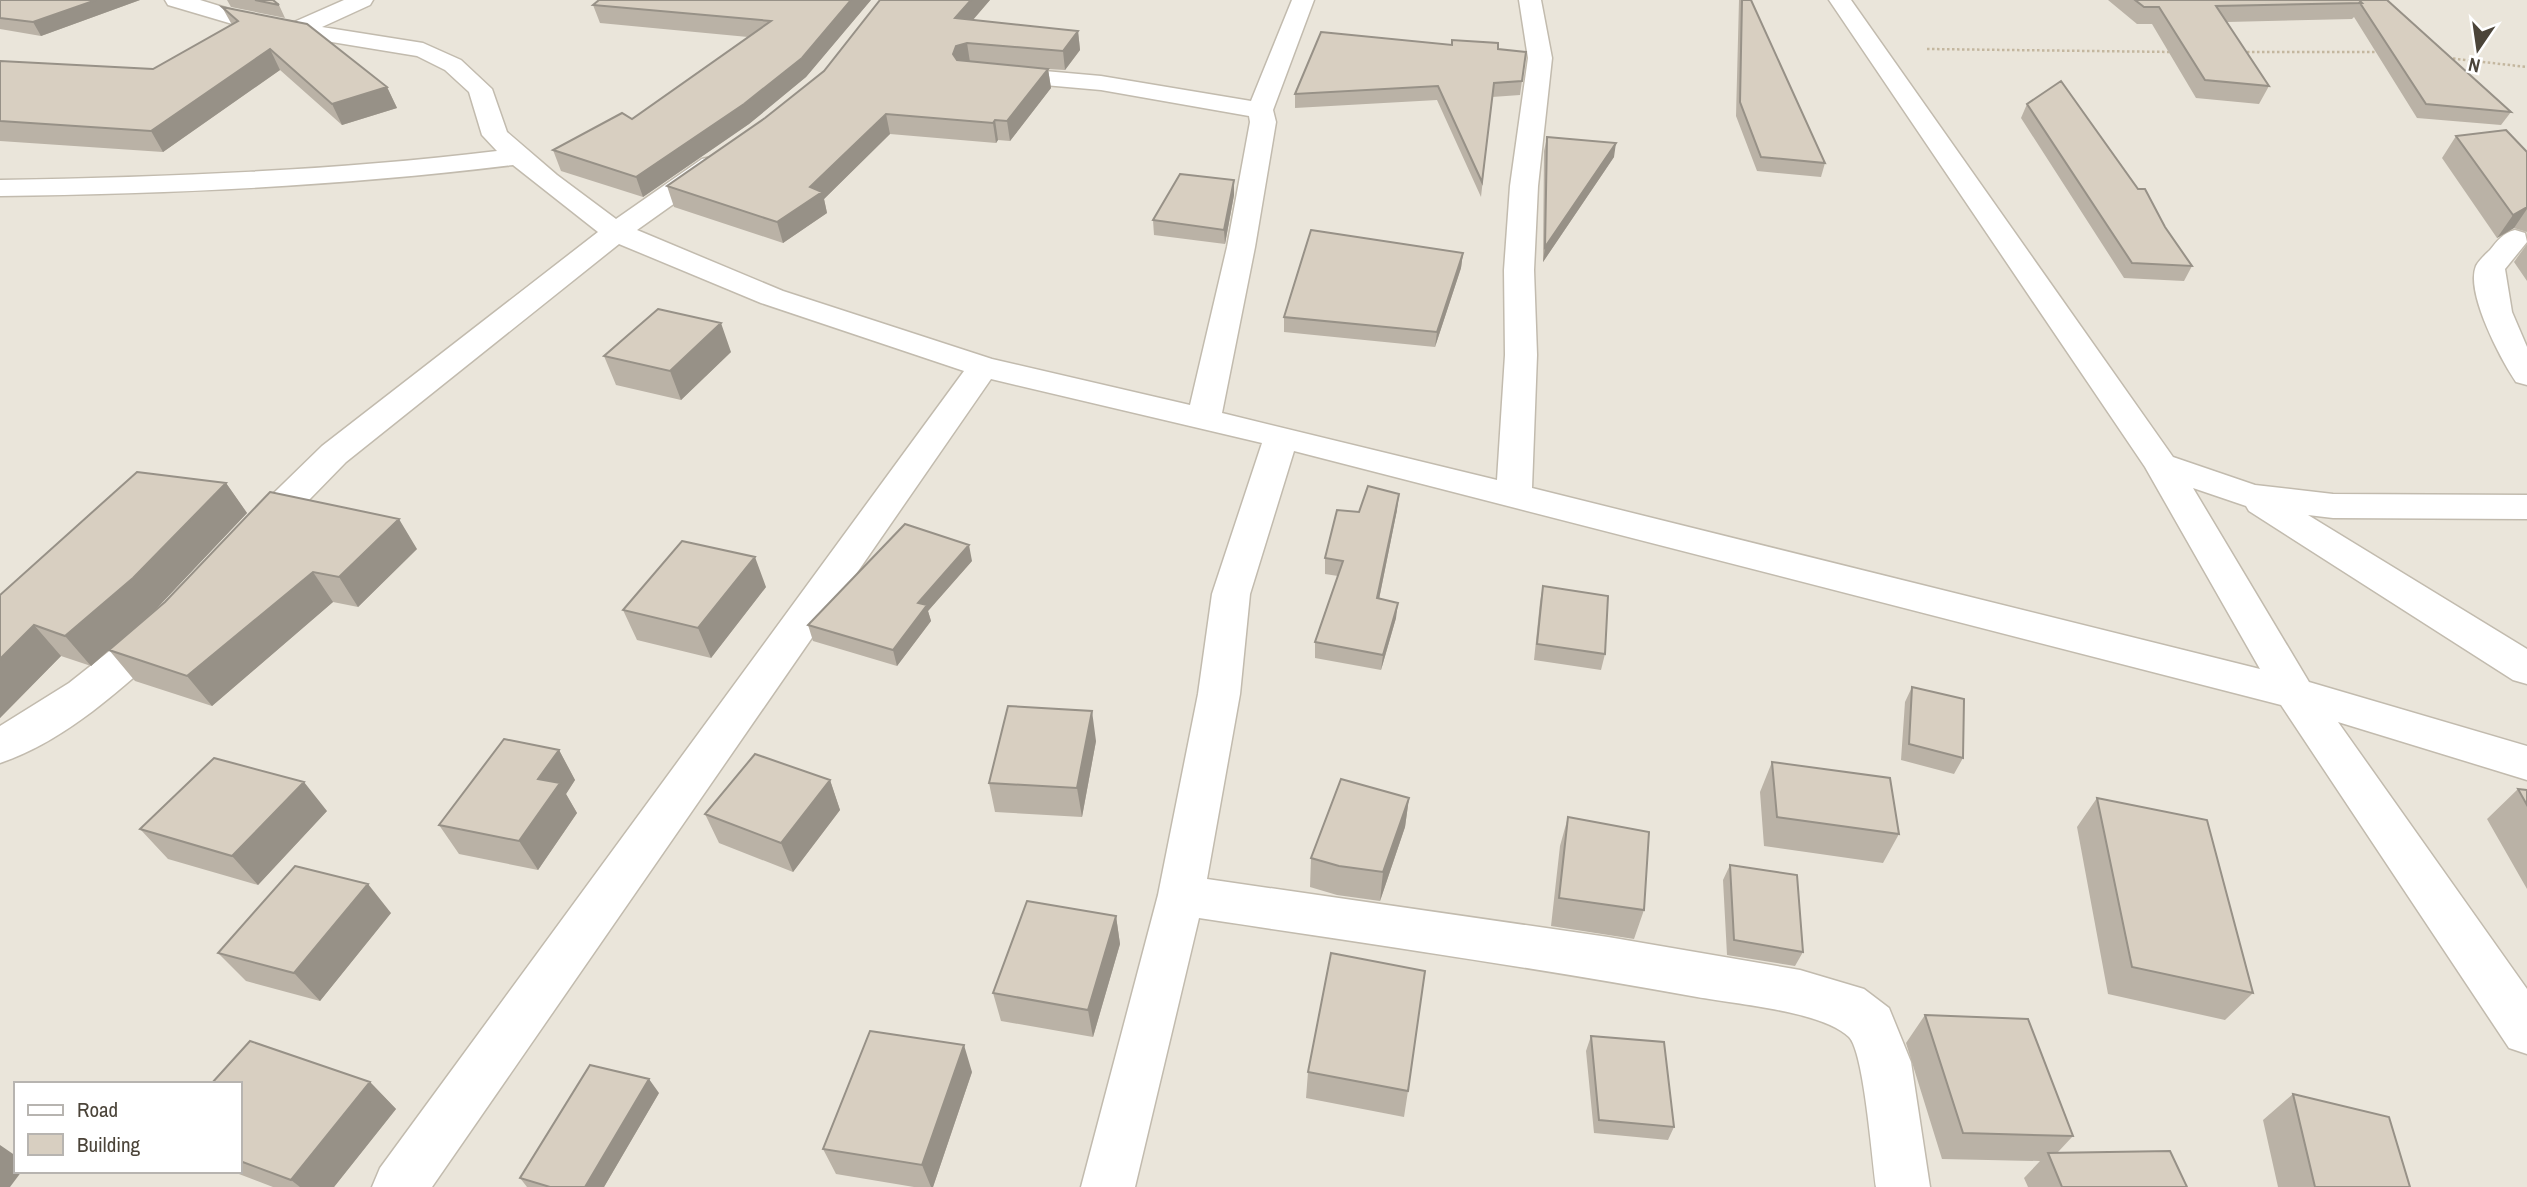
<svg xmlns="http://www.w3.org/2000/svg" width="2527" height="1187" viewBox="0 0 2527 1187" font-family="'Archivo Narrow',sans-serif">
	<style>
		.residential { fill: #eae5da; fill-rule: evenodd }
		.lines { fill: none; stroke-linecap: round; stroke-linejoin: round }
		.street-casing { stroke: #c2bbae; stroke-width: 3 }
		.path { stroke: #c4b79f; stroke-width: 2.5; stroke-dasharray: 2.5 2.5; stroke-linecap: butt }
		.street { fill: #fff; fill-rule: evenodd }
		.wall { fill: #bab2a6 }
		.shaded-wall { fill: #979187 }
		.building { fill: #d8cfc1; stroke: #979187; stroke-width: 2 }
	</style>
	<rect width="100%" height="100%" fill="#f6f3ec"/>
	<path class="residential" d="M 0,0 L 2527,0 L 2527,1187 L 0,1187 ZM 16,1084 L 240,1084 L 240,1171 L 16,1171 Z"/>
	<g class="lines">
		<defs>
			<path id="street" d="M 165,0 L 200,0 L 249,15 L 294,22 L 344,0 L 373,0 L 370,5 L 322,27 L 423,43 L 461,60 L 492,89 L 507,132 L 557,175 L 616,219 L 702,159 L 711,157 L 720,159 L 724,165 L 720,171 L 637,230 L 783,291 L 992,359 L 1190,405 L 1227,247 L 1250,122 L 1249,116 L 1101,90 L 999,81 L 990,79 L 987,74 L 990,69 L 999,67 L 1101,76 L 1251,101 L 1292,0 L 1314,0 L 1273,110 L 1276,122 L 1255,247 L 1222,413 L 1497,480 L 1505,355 L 1504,270 L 1510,186 L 1528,58 L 1519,0 L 1541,0 L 1552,58 L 1538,186 L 1534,270 L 1537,355 L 1532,488 L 2260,669 L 2145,467 L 1829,0 L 1851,0 L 2173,457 L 2255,485 L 2333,494 L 2527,495 L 2527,519 L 2333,518 L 2308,515 L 2527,649 L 2527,684 L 2513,680 L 2249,511 L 2246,506 L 2193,488 L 2309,682 L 2527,746 L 2527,780 L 2338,722 L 2527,989 L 2527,1054 L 2509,1048 L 2281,705 L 1294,451 L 1250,594 L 1240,694 L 1207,879 L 1608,937 L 1800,970 L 1864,989 L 1889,1008 L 1911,1062 L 1930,1187 L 1876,1187 C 1872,1160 1864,1052 1849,1037 C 1822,1011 1735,1004 1697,997 C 1531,967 1365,943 1199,918 L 1135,1187 L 1081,1187 L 1158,895 L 1198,694 L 1212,594 L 1262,443 L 991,379 L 432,1187 L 372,1187 L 380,1168 L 964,371 L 761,303 L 619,244 L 346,462 L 268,542 L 255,545 L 242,542 L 237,533 L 242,524 L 322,446 L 598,232 L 513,165 C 342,186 172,194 0,196 L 0,180 C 166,177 332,171 497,151 L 482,135 L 469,92 L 445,70 L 417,56 L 246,28 L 168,5 Z
				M 2515,230 L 2525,233 L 2527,242 L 2505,269 L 2512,312 L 2527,347 L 2527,385 L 2516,382 C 2501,360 2465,292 2476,266 C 2479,260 2486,254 2490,250 C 2498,240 2503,233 2515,230 Z
				M 160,618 L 174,622 L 180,632 L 174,642 C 123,687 66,741 0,763 L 0,726 L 69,683 L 146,622 Z"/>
		</defs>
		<use href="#street" class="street-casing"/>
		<path class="path" d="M 1927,49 L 2173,52
			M 2242,52 L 2380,52
			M 2448,58 L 2527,67"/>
		<use href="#street" class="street"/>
	</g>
	<path class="wall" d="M 0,0 L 140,0 L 41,36 L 0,29 Z
		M 227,0 L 273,0 L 279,5 L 285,18 L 231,7 Z
		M 871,0 L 806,77 L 749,124 L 643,197 L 561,171 L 553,150 L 632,119 L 748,37 L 600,23 L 593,5 Z
		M 880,0 L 990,0 L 973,20 L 1078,31 L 1080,50 L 1065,70 L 1048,69 L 1051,88 L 1010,141 L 998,140 L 996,143 L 890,134 L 824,199 L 827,213 L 783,243 L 674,207 L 667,186 L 765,118 L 824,71 Z
		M 1739,0 L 1751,0 L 1825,163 L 1821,177 L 1757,171 L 1736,116 Z
		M 2108,0 L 2387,0 L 2511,112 L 2501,125 L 2417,118 L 2354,17 L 2352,19 L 2227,22 L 2269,86 L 2259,104 L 2196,98 L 2152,24 L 2137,24 Z
		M 222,7 L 387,87 L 397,108 L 342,125 L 280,70 L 163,152 L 0,141 L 0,61 L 153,69 L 232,25 Z
		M 1498,49 L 1526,52 L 1520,95 L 1492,97 L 1481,197 L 1437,100 L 1295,108 L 1295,94 Z
		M 2027,104 L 2192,266 L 2184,281 L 2124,278 L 2021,118 Z
		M 2456,136 L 2527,152 L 2527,232 L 2514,228 L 2497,238 L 2442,158 Z
		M 1547,137 L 1614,157 L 1543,262 L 1544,151 Z
		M 1234,180 L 1234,195 L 1225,244 L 1154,235 L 1153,220 Z
		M 2527,244 L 2527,281 L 2514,262 Z
		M 1463,253 L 1461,268 L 1435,347 L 1284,332 L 1284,317 Z
		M 731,352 L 681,400 L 616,385 L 604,356 Z
		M 226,483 L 247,513 L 157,608 L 91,666 L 61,656 L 0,718 L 0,595 Z
		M 1397,510 L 1379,599 L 1396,618 L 1381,670 L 1315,658 L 1315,642 L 1338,576 L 1325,574 L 1325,558 L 1359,512 Z
		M 417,549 L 358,607 L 333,602 L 212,706 L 135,681 L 109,650 L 165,602 Z
		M 972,561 L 928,611 L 931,621 L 897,666 L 813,641 L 808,625 Z
		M 1543,586 L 1605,654 L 1601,670 L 1534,660 L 1540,602 Z
		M 766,587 L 711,658 L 637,640 L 623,610 Z
		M 1912,687 L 1963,758 L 1954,774 L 1901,760 L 1905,702 Z
		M 1096,741 L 1082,817 L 995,812 L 989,783 Z
		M 559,750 L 575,780 L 566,794 L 577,813 L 538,870 L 459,854 L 439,825 Z
		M 1772,762 L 1899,834 L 1883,863 L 1764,846 L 1760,792 Z
		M 830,780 L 840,810 L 793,872 L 719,843 L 705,814 Z
		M 2518,789 L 2527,790 L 2527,889 L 2487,819 Z
		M 1409,798 L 1405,827 L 1380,901 L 1337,895 L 1310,887 L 1311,858 Z
		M 2097,798 L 2253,993 L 2225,1020 L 2108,994 L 2077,827 Z
		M 327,811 L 258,885 L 168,859 L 140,829 Z
		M 1568,817 L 1644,910 L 1634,939 L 1551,926 L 1560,846 Z
		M 1730,865 L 1803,952 L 1795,966 L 1727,955 L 1723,880 Z
		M 391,913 L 320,1001 L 246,981 L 218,953 Z
		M 1116,916 L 1120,944 L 1093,1037 L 1001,1021 L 993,993 Z
		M 1925,1015 L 2073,1136 L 2058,1152 L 2187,1187 L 2028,1187 L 2024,1178 L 2040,1161 L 1942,1159 L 1906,1043 Z
		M 1591,1036 L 1674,1127 L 1668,1140 L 1594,1133 L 1586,1051 Z
		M 972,1072 L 933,1187 L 914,1187 L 836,1174 L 823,1149 Z
		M 1308,1072 L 1408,1091 L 1404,1117 L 1306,1098 Z
		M 370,1082 L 396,1109 L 334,1187 L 273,1187 L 231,1171 L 240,1171 L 240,1084 Z
		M 659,1093 L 604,1187 L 527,1187 L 520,1178 Z
		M 2293,1094 L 2410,1187 L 2278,1187 L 2263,1120 Z"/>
	<path class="shaded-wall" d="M 96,0 L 140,0 L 41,36 L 33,22 Z
		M 851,0 L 871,0 L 806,77 L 749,124 L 643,197 L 636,177 Z
		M 971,0 L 990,0 L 958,37 L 955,18 Z
		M 1078,31 L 1080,50 L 1065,70 L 1063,51 Z
		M 967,43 L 970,62 L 959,66 L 953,54 L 956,46 Z
		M 270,49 L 280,70 L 163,152 L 151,131 Z
		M 1048,69 L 1051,88 L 1010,141 L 1007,121 Z
		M 387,87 L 397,108 L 342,125 L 332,104 Z
		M 886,114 L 890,134 L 824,199 L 827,213 L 783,243 L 777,222 L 810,187 Z
		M 995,120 L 998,140 L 996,143 L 993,123 Z
		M 1616,143 L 1614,157 L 1543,262 L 1545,247 Z
		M 1234,180 L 1234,195 L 1225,244 L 1224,230 Z
		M 2527,207 L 2527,209 L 2514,228 L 2497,238 L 2513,215 Z
		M 1463,253 L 1461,268 L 1435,347 L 1437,332 Z
		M 721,323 L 731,352 L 681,400 L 670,371 Z
		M 226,483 L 247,513 L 157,608 L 91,666 L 65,636 Z
		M 1399,494 L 1397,510 L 1376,614 L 1377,598 Z
		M 399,519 L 417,549 L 358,607 L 339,577 Z
		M 969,545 L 972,561 L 928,611 L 931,621 L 897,666 L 893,650 L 918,603 Z
		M 755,557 L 766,587 L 711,658 L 698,628 Z
		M 313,572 L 333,602 L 212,706 L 187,676 Z
		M 1398,603 L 1396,618 L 1381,670 L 1383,655 Z
		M 34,625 L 61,656 L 0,718 L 0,659 Z
		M 1092,711 L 1096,741 L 1082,817 L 1077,788 Z
		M 559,750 L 575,780 L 566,794 L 577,813 L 538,870 L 519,841 L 538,779 Z
		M 830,780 L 840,810 L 793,872 L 781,843 Z
		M 304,782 L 327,811 L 258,885 L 232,856 Z
		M 1409,798 L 1405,827 L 1380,901 L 1383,872 Z
		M 368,884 L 391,913 L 320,1001 L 294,973 Z
		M 1116,916 L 1120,944 L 1093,1037 L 1088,1010 Z
		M 964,1045 L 972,1072 L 933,1187 L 931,1187 L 922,1165 Z
		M 649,1079 L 659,1093 L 604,1187 L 585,1187 Z
		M 370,1082 L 396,1109 L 334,1187 L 300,1187 L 291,1180 Z
		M 0,1145 L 16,1156 L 16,1171 L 22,1171 L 10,1187 L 0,1187 Z"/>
	<path class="building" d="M 0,0 L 96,0 L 33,22 L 0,18 Z
		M 255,0 L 273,0 L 279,5 Z
		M 599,0 L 851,0 L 802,58 L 744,104 L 636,177 L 553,150 L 622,113 L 632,119 L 771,21 L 593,5 Z
		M 880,0 L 971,0 L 955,18 L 1078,31 L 1063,51 L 967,43 L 956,46 L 953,54 L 957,60 L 1048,69 L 1007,121 L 995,120 L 993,123 L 886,114 L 810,187 L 822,192 L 777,222 L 667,186 L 765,118 L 824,71 Z
		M 1742,0 L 1751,0 L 1825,163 L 1761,157 L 1740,102 Z
		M 2135,0 L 2359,0 L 2362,3 L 2216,6 L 2269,86 L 2205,80 L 2159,7 L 2144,7 Z
		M 2359,0 L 2387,0 L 2511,112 L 2426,104 L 2360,3 L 2362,3 Z
		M 222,7 L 307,24 L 387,87 L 332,104 L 270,49 L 151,131 L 0,121 L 0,61 L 153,69 L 238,21 Z
		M 1321,32 L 1452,45 L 1452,40 L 1498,43 L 1498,49 L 1526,52 L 1522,81 L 1494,83 L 1482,182 L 1438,86 L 1295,94 Z
		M 2061,81 L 2138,189 L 2145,189 L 2165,227 L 2192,266 L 2132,263 L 2027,104 Z
		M 2506,130 L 2527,152 L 2527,207 L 2513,215 L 2456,136 Z
		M 1547,137 L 1616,143 L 1545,247 Z
		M 1180,174 L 1234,180 L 1224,230 L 1153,220 Z
		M 1311,230 L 1463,253 L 1437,332 L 1284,317 Z
		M 658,309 L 721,323 L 670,371 L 604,356 Z
		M 137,472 L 226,483 L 133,578 L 65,636 L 34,625 L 0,659 L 0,595 Z
		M 1368,486 L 1399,494 L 1377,598 L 1398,603 L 1383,655 L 1315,642 L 1343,561 L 1325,558 L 1337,510 L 1359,512 Z
		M 270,492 L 399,519 L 339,577 L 313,572 L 187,676 L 109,650 L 165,602 Z
		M 905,524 L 969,545 L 918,603 L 927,605 L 893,650 L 808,625 Z
		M 682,541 L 755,557 L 698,628 L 623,610 Z
		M 1543,586 L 1608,596 L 1605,654 L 1537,644 Z
		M 1912,687 L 1964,699 L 1963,758 L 1909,744 Z
		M 1008,706 L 1092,711 L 1077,788 L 989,783 Z
		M 504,739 L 559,750 L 538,779 L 560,783 L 519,841 L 439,825 Z
		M 755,754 L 830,780 L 781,843 L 705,814 Z
		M 214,758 L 304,782 L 232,856 L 140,829 Z
		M 1772,762 L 1890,778 L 1899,834 L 1777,817 Z
		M 1341,779 L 1409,798 L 1383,872 L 1339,866 L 1311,858 Z
		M 2518,789 L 2527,790 L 2527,805 Z
		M 2097,798 L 2207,820 L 2253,993 L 2132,967 Z
		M 1568,817 L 1649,832 L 1644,910 L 1559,898 Z
		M 1730,865 L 1797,875 L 1803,952 L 1734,940 Z
		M 295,866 L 368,884 L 294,973 L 218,953 Z
		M 1027,901 L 1116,916 L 1088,1010 L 993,993 Z
		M 1331,953 L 1425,971 L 1408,1091 L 1308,1072 Z
		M 1925,1015 L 2028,1019 L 2073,1136 L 1963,1133 Z
		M 870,1031 L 964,1045 L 922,1165 L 823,1149 Z
		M 1591,1036 L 1664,1042 L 1674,1127 L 1599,1120 Z
		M 250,1041 L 370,1082 L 291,1180 L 240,1161 L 240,1084 L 211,1084 Z
		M 590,1065 L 649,1079 L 585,1187 L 550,1187 L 520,1178 Z
		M 2293,1094 L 2389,1117 L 2410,1187 L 2315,1187 Z
		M 2170,1151 L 2187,1187 L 2062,1187 L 2048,1153 Z"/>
	<rect x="14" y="1082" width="228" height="91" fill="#ffffff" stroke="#b7b4b0" stroke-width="2"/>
	<rect x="28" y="1105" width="35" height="10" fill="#ffffff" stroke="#b7b4b0" stroke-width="2"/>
	<text x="77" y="1117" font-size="21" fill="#4b4439">Road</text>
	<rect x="28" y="1134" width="35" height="21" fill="#d8cfc1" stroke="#b7b4b0" stroke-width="2"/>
	<text x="77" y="1152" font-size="21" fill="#4b4439">Building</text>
	<g transform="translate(2478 49) rotate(193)" stroke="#ffffff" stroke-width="5" paint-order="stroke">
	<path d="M0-5L12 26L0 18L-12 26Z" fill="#4b4439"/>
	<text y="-10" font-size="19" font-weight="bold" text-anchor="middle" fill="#4b4439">N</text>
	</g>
</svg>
